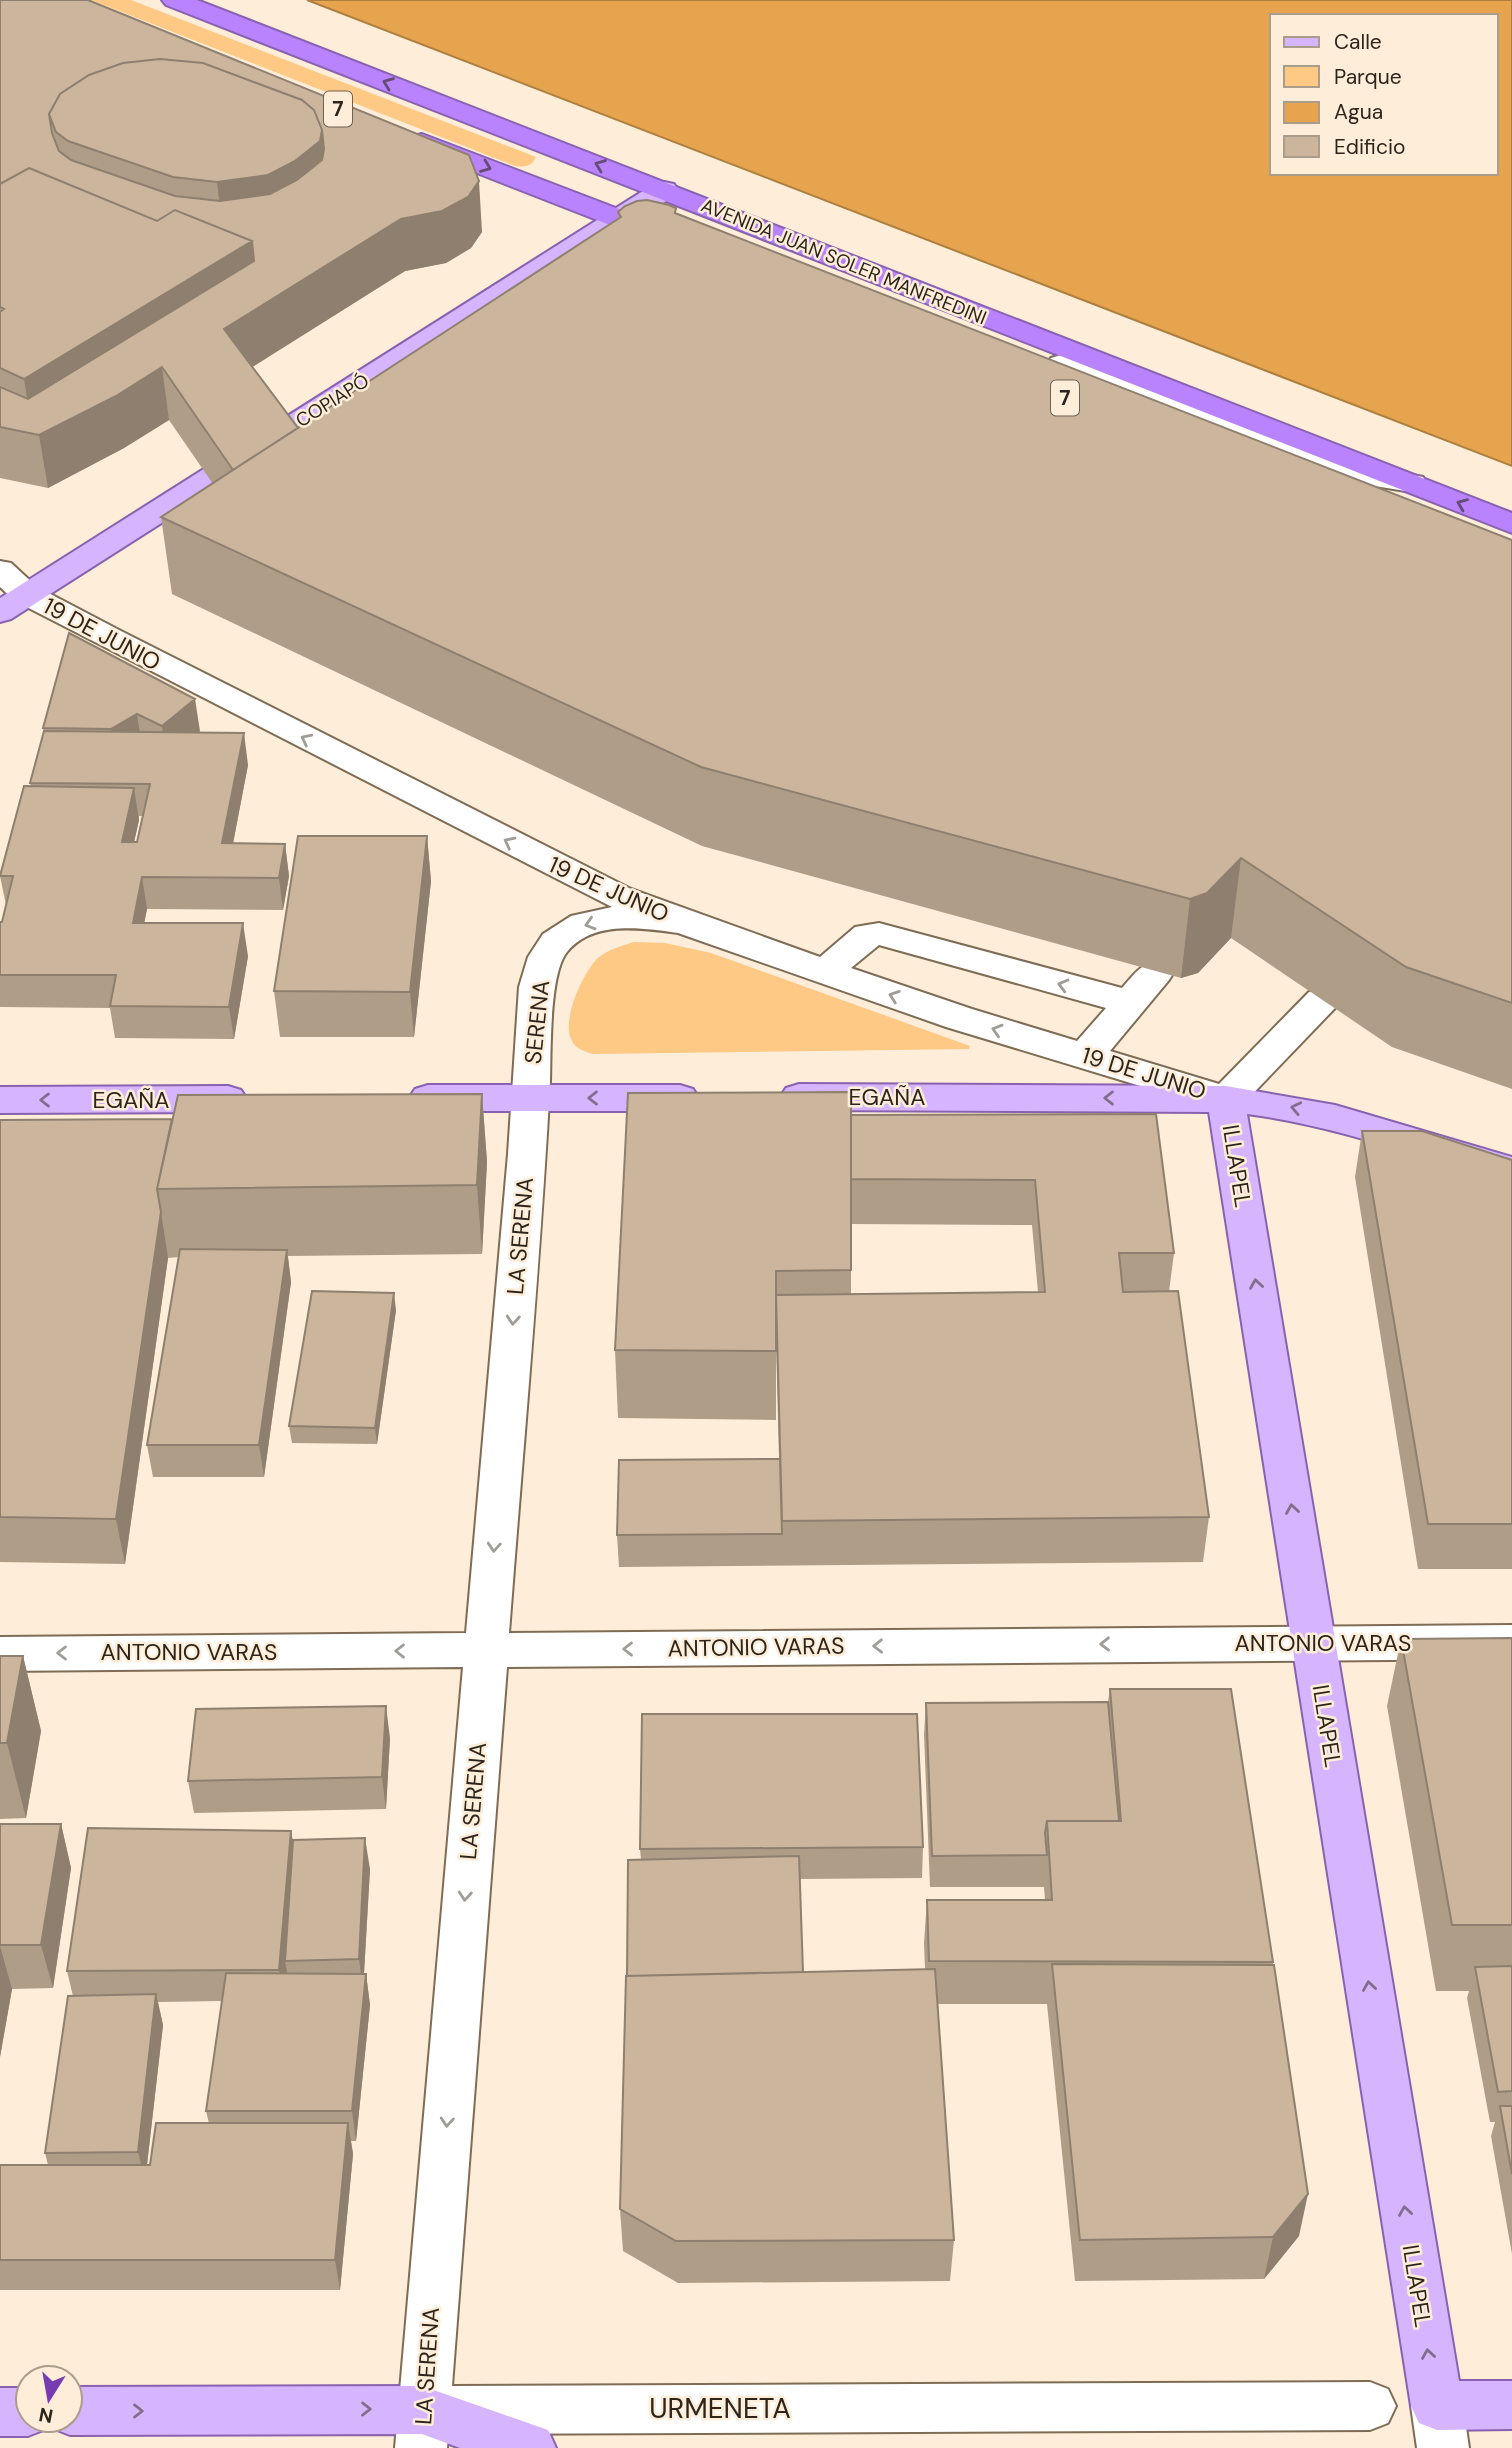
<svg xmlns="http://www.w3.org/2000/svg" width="1512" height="2448" viewBox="0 0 1512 2448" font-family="'DM Sans',sans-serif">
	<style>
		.green { fill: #fec885 }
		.water { fill: #e5a44d; stroke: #ae7e3e; stroke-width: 2; fill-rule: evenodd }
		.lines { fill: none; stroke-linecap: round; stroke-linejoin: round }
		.minor-casing { stroke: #7f6c55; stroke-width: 4 }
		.major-casing { stroke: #8962af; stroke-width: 4 }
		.highway-casing { stroke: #8962af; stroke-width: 4 }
		.minor { fill: #fff; fill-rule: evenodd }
		.major { fill: #d6b5fe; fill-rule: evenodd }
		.highway { fill: #ba83fe; fill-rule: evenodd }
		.wall { fill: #af9d87; fill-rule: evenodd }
		.shaded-wall { fill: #8e7f6e }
		.building { fill: #cbb69d; stroke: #8e7f6e; stroke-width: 2; fill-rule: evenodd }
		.oneway { stroke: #654b76 }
		.oneway2 { stroke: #a09d98 }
		.oneway3 { stroke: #826d8c }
		.labels { text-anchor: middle; stroke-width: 5; stroke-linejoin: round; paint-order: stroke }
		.far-street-label { font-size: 19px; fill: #2d251b; stroke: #feedd8 }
		.shield { fill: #feedd8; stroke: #6c6154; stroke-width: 2 }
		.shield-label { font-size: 21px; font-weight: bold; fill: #2d251b }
		.street-label { font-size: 23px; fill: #2d251b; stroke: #feedd8 }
		.near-street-label { font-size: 28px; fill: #2d251b; stroke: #feedd8 }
	</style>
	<rect width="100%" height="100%" fill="#feedd8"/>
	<path class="green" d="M 91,0 L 131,0 L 536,157 C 531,167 525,167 515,166 Z
		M 634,942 L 665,943 L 711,953 L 970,1046 L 969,1049 L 593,1054 C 584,1051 575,1049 571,1039 C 562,1019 583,972 598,958 C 609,949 621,946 634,942 Z"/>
	<path class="water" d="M 307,0 L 1512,0 L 1512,466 ZM 1272,16 L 1496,16 L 1496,173 L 1272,173 Z"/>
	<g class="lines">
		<defs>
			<path id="minor" d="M 1061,355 L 1317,454 L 1364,466 L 1423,477 L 1427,483 L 1423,489 L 1412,492 L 1362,484 L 1295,466 L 1051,370 L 1046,364 L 1051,358 Z
				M 0,561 L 11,563 L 37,587 L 119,630 L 631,889 L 820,957 L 855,927 L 879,923 L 1122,988 C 1137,971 1145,957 1169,964 L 1174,972 L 1169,980 L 1110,1051 L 1219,1084 L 1309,992 L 1322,988 L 1335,992 L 1340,1000 L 1335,1008 L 1239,1108 L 1226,1112 L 946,1027 L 678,933 C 642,928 593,920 567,952 C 549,974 551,1052 550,1082 C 540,1266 523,1449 509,1633 L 1512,1625 L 1512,1659 L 507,1667 L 452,2386 L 1370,2382 L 1388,2389 L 1396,2406 L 1388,2423 L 1370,2430 L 448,2434 L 447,2448 L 395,2448 L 463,1667 L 0,1671 L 0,1637 L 466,1633 L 508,1154 L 519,987 L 528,957 L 543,934 L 571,916 L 612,907 L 15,601 L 0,587 ZM 879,945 L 1106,1008 L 1077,1041 L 972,1009 L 851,968 Z
				M 1437,2382 L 1455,2389 L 1463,2406 L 1469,2448 L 1417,2448 L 1411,2406 L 1419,2389 Z"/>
			<path id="major" d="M 664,182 L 674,184 L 678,190 L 674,196 L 11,619 L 0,622 L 0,598 L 654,184 Z
				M 799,1084 L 1226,1086 L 1335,1105 L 1512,1157 L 1512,1184 C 1424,1159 1339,1126 1247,1114 L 1459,2381 L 1512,2381 L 1512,2429 L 1437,2430 L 1419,2423 L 1411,2406 L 1209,1112 L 799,1110 L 786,1106 L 780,1097 L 786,1088 Z
				M 428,1085 L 680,1085 L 693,1089 L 699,1098 L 693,1107 L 680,1111 L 428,1111 L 415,1107 L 409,1098 L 415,1089 Z
				M 228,1086 L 241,1090 L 247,1099 L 241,1108 L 228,1112 L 0,1113 L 0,1087 Z
				M 422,2386 L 548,2430 L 556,2448 L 460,2448 L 422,2434 L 70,2435 L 52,2428 L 49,2422 L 46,2429 L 28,2436 L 0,2436 L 0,2388 L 28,2388 L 28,2420 L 70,2420 L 70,2387 Z"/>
			<path id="highway" d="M 162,0 L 197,0 L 1512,513 L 1512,533 L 166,5 Z
				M 422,134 L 676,231 L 680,237 L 676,243 L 666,245 L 656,243 L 413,148 L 409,142 L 413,136 Z"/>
		</defs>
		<use href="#minor" class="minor-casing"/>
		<use href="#major" class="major-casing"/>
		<use href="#highway" class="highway-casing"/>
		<use href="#minor" class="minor"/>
		<use href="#major" class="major"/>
		<use href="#highway" class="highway"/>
	</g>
	<path class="wall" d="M 0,0 L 482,232 L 471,248 L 446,263 L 405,271 L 252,367 L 298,428 L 618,219 L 618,212 L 676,214 L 1512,540 L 1512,1089 L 1392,1047 L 1231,938 L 1198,973 L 1181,978 L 702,846 L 172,594 L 161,517 L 213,484 L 169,420 L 124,448 L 48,488 L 0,478 Z
		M 69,633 L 200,731 L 197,733 L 248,765 L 233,843 L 285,844 L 289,876 L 283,910 L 147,909 L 144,923 L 248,956 L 234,1039 L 115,1038 L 110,1008 L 0,1007 L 0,922 L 2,922 L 6,905 L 0,876 L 31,787 L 30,783 L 44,733 L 43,728 ZM 139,816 L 143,816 L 137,842 L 134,842 L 139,820 Z
		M 427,836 L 431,881 L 414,1037 L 280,1037 L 274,991 Z
		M 482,1094 L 487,1162 L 482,1254 L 288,1256 L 291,1282 L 264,1477 L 153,1477 L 147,1445 L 179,1257 L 168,1258 L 125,1564 L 0,1562 L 0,1120 L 172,1119 Z
		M 1156,1114 L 1174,1253 L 1169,1292 L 1209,1517 L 1203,1562 L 619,1567 L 617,1535 L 779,1459 L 776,1341 L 776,1420 L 618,1418 L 615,1350 L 851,1115 ZM 851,1224 L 1032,1225 L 1038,1292 L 851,1294 Z
		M 1362,1131 L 1512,1160 L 1512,1569 L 1418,1569 L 1355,1177 Z
		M 396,1310 L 377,1444 L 292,1443 L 289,1426 Z
		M 1512,1638 L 1512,2254 L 1491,2136 L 1495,2122 L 1490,2122 L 1467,1998 L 1469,1991 L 1436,1991 L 1387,1706 L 1401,1639 Z
		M 0,1656 L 23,1656 L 41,1731 L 26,1818 L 0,1819 Z
		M 1110,1689 L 1273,1962 L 1299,2236 L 1264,2279 L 1075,2281 L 1047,2004 L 938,2004 L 954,2240 L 950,2281 L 678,2283 L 623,2251 L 620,2209 L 627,1976 L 641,1860 L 640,1849 L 923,1847 L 922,1878 L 799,1879 L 803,1972 L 925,1969 L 924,1943 L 927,1900 L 1045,1900 L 1044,1887 L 930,1887 L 924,1734 L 926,1703 L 1108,1702 Z
		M 390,1738 L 386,1809 L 194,1813 L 188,1781 Z
		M 0,1824 L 61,1824 L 71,1868 L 53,1988 L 12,1989 L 0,2057 Z
		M 291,1831 L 293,1842 L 370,1869 L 364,1974 L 366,1974 L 370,2005 L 356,2141 L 351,2141 L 353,2154 L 340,2290 L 0,2290 L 0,2165 L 48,2165 L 45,2153 L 73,1996 L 67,1971 ZM 222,2001 L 206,2111 L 209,2123 L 150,2165 L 147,2165 L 163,2025 L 158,2002 Z"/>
	<path class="shaded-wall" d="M 322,130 L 401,219 L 479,181 L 482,232 L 471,248 L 446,263 L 405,271 L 230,381 L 162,367 L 169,420 L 124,448 L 48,488 L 39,435 L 33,434 L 24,379 L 225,249 L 217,182 Z
		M 195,699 L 200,731 L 166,758 L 162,726 Z
		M 137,714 L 142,746 L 116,761 L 111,729 Z
		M 244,733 L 248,765 L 227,875 L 222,843 Z
		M 134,788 L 139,820 L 127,874 L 122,842 Z
		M 427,836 L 431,881 L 414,1037 L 410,992 Z
		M 285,844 L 289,876 L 283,910 L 279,878 Z
		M 1241,858 L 1231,938 L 1198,973 L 1181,978 L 1190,899 Z
		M 142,877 L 147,909 L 138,955 L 133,923 Z
		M 243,923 L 248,956 L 234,1039 L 229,1007 Z
		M 482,1094 L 487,1162 L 482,1254 L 477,1185 Z
		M 161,1212 L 168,1258 L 125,1564 L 116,1519 Z
		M 287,1250 L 291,1282 L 264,1477 L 259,1445 Z
		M 394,1293 L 396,1310 L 377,1444 L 375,1428 Z
		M 23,1656 L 41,1731 L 26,1818 L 7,1743 Z
		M 386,1706 L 390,1738 L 386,1809 L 382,1777 Z
		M 61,1824 L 71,1868 L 53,1988 L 41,1945 Z
		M 291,1831 L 296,1862 L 285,1961 L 287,1971 L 284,2001 L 279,1970 Z
		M 365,1838 L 370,1869 L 363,1990 L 359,1959 Z
		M 0,1946 L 12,1989 L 0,2057 Z
		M 366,1974 L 370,2005 L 356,2141 L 352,2111 Z
		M 156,1994 L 163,2025 L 145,2182 L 138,2152 Z
		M 348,2123 L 353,2154 L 340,2290 L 335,2260 Z
		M 1308,2194 L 1299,2236 L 1264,2279 L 1273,2237 Z"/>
	<path class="building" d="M 0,0 L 88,0 L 469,155 L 479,181 L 468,197 L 442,211 L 401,219 L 224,329 L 298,428 L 233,470 L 162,367 L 116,396 L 39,435 L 0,427 L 0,387 L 28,399 L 254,261 L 252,241 L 175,210 L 157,221 L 29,168 L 0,184 ZM 160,59 L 203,63 L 302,100 L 314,110 L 322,130 L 324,149 L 322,160 L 297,180 L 270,194 L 220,201 L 175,196 L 71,160 L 59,151 L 52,133 L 49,114 L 60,94 L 89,75 L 123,63 Z
		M 160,59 L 203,63 L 302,100 L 314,110 L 322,130 L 320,141 L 295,161 L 268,175 L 217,182 L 173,177 L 68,141 L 56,132 L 49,114 L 60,94 L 89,75 L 123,63 Z
		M 29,168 L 157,221 L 175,210 L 252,241 L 24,379 L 0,368 L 0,312 L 4,309 L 0,307 L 0,184 Z
		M 647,200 L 669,205 L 676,208 L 675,213 L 1512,540 L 1512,1003 L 1406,967 L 1241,858 L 1207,893 L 1190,899 L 701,767 L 161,517 L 621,217 L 618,212 L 625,206 L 637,201 Z
		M 69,633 L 195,699 L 162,726 L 137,714 L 111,729 L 43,728 Z
		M 44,731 L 244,733 L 222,843 L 285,844 L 279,878 L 142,877 L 133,923 L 243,923 L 229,1007 L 110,1006 L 116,975 L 0,975 L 0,922 L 2,922 L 13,876 L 0,876 L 24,786 L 134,788 L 122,842 L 137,842 L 150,784 L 30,783 Z
		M 298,836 L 427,836 L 410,992 L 274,991 Z
		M 851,1092 L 851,1270 L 776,1271 L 776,1351 L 615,1350 L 628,1093 Z
		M 482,1094 L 477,1185 L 157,1189 L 178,1095 Z
		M 1156,1114 L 1174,1253 L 1119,1253 L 1123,1292 L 1178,1291 L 1209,1517 L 782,1521 L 776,1295 L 1045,1292 L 1035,1180 L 851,1179 L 851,1115 Z
		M 172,1119 L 157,1189 L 161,1212 L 116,1519 L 0,1517 L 0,1120 Z
		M 1362,1131 L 1422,1131 L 1512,1160 L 1512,1524 L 1428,1524 Z
		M 180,1249 L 287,1250 L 259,1445 L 147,1445 Z
		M 312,1291 L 394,1293 L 375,1428 L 289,1426 Z
		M 780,1459 L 782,1534 L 617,1535 L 619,1460 Z
		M 1512,1638 L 1512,1925 L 1452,1925 L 1401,1639 Z
		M 0,1656 L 23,1656 L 7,1743 L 0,1743 Z
		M 1110,1689 L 1231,1689 L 1273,1962 L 929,1961 L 927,1900 L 1052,1900 L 1047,1821 L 1121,1821 Z
		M 1108,1702 L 1119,1821 L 1047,1821 L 1045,1833 L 1047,1855 L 932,1856 L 926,1703 Z
		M 386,1706 L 382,1777 L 188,1781 L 196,1709 Z
		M 642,1714 L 917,1714 L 923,1847 L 640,1849 Z
		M 0,1824 L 61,1824 L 41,1945 L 0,1945 Z
		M 88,1828 L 291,1831 L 279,1970 L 67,1971 Z
		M 365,1838 L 359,1959 L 285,1961 L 293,1840 Z
		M 799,1856 L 803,1972 L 627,1976 L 628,1860 Z
		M 1052,1964 L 1274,1965 L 1308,2194 L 1273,2237 L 1080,2240 Z
		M 1512,1966 L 1512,2091 L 1498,2092 L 1475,1967 Z
		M 935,1969 L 954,2240 L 676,2241 L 620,2209 L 626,1976 Z
		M 226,1973 L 366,1974 L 352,2111 L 206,2111 Z
		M 156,1994 L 138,2152 L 45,2153 L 68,1996 Z
		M 1500,2106 L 1512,2106 L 1512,2174 Z
		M 156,2123 L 348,2123 L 335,2260 L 0,2260 L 0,2165 L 150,2165 Z"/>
	<defs><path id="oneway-chevron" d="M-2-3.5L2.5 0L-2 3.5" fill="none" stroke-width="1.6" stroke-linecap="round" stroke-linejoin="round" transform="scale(1.75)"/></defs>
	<g class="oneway">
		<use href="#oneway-chevron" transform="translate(388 83) rotate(-159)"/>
		<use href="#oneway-chevron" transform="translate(600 165) rotate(-159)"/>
		<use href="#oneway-chevron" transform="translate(486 167) rotate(21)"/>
		<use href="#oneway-chevron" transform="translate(1462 504) rotate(-158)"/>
	</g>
	<g class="oneway2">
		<use href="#oneway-chevron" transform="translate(306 739) rotate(-153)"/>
		<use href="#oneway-chevron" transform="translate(509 842) rotate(-153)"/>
		<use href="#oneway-chevron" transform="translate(590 924) rotate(163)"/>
		<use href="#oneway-chevron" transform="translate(1063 985) rotate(-165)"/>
		<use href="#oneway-chevron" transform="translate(894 996) rotate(-161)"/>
		<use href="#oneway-chevron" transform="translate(997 1030) rotate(-163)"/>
		<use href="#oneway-chevron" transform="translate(513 1320) rotate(95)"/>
		<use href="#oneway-chevron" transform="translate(494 1547) rotate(94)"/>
		<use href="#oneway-chevron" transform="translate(1105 1644) rotate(179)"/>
		<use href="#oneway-chevron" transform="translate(878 1646) rotate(179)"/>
		<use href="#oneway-chevron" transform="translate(628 1649) rotate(180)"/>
		<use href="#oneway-chevron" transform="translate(400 1651) rotate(180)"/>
		<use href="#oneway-chevron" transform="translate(62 1653) rotate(180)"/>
		<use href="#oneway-chevron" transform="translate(465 1896) rotate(95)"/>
		<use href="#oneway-chevron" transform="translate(447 2122) rotate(95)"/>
	</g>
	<g class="oneway3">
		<use href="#oneway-chevron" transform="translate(593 1098) rotate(180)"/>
		<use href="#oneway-chevron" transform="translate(1109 1098) rotate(-180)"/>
		<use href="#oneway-chevron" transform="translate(45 1100) rotate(180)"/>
		<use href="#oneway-chevron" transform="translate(1296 1108) rotate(-168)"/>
		<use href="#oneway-chevron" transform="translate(1256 1284) rotate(-99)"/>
		<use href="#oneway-chevron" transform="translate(1292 1509) rotate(-99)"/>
		<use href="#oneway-chevron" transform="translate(1369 1986) rotate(-99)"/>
		<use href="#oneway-chevron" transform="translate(1405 2211) rotate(-99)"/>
		<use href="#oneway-chevron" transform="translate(1428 2354) rotate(-99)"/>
		<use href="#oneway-chevron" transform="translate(366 2409)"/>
		<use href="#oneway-chevron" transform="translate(138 2411)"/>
	</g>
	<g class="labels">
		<g class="far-street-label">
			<text transform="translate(844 261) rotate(22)" y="7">AVENIDA JUAN SOLER MANFREDINI</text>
			<text transform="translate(332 400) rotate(-32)" y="7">COPIAPÓ</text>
		</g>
		<g class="shield">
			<rect x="324" y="91.5" width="28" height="35" rx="5"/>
			<rect x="1051" y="380.5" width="28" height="35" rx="5"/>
		</g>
		<g class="shield-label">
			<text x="338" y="116">7</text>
			<text x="1065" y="405">7</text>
		</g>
		<g class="street-label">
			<text transform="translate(102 634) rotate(28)" y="8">19 DE JUNIO</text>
			<text transform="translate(609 889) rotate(24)" y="8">19 DE JUNIO</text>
			<text transform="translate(537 1022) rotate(-84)" y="8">SERENA</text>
			<text transform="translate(1144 1073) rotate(17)" y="8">19 DE JUNIO</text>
			<text x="887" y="1105">EGAÑA</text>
			<text x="131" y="1108">EGAÑA</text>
			<text transform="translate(1237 1166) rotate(81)" y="8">ILLAPEL</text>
			<text transform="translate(520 1236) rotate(-85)" y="8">LA SERENA</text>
			<text x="1323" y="1651">ANTONIO VARAS</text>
			<text transform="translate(756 1647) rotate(-1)" y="8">ANTONIO VARAS</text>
			<text x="189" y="1660">ANTONIO VARAS</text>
			<text transform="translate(1327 1726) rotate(81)" y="8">ILLAPEL</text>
			<text transform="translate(473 1801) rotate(-85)" y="8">LA SERENA</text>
			<text transform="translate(1417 2286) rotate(81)" y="8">ILLAPEL</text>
			<text transform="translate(427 2366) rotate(-86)" y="8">LA SERENA</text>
		</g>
		<g class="near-street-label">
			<text x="720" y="2418">URMENETA</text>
		</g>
	</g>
	<rect x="1270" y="14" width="228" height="161" fill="#feedd8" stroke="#aa9d8c" stroke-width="2"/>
	<rect x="1284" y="37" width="35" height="10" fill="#d6b5fe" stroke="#aa9d8c" stroke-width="2"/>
	<text x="1334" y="49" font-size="21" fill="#2d251b">Calle</text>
	<rect x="1284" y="66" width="35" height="21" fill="#fec885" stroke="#aa9d8c" stroke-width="2"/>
	<text x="1334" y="84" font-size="21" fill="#2d251b">Parque</text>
	<rect x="1284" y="102" width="35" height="21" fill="#e5a44d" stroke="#aa9d8c" stroke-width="2"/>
	<text x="1334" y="119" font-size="21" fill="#2d251b">Agua</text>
	<rect x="1284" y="136" width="35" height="21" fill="#cbb69d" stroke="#aa9d8c" stroke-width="2"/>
	<text x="1334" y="154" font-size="21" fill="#2d251b">Edificio</text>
	<g transform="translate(49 2399) rotate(191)"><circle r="33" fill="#feedd8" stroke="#aa9d8c" stroke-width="2"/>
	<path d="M0-5L12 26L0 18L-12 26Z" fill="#773cb2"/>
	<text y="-10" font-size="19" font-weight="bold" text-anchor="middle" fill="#2d251b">N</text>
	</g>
</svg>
